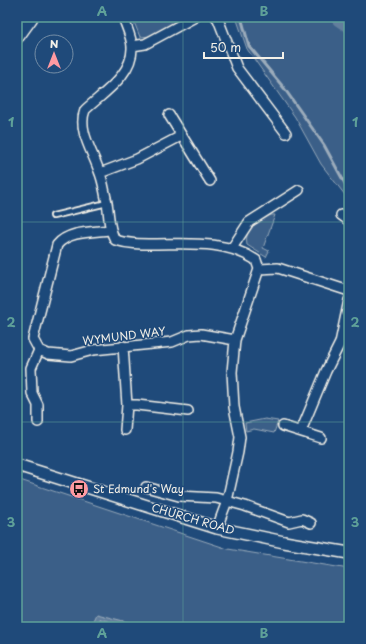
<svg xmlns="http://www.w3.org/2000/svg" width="366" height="644" viewBox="0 0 366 644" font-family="'Playpen Sans',sans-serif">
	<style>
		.green { fill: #3a5f88; stroke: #97a8b8 }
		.water { fill: #627e9d; stroke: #9cacbb }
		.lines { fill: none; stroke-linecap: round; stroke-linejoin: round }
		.shore { stroke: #bac3ca; stroke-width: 1 }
		.stream { stroke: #9cacbb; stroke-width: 3 }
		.river { stroke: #627e9d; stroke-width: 19 }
		.service-casing { stroke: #f4f1e8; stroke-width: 8 }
		.minor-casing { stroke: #f4f1e8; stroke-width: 12 }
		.tertiary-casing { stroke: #f4f1e8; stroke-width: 14 }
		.trunk-casing { stroke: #f4f1e8; stroke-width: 18 }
		.service { stroke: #1f4a7a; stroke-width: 4.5 }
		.minor { stroke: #1f4a7a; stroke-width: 9 }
		.tertiary { stroke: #1f4a7a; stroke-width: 11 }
		.trunk { stroke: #1f4a7a; stroke-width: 15 }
		.grid { fill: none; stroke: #5fa199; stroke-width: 1; stroke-opacity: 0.55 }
		.labels { text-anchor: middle; stroke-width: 3; stroke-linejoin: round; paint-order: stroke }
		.street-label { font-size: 11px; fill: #f4f1e8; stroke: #1f4a7a }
		.poi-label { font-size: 11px; fill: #f4f1e8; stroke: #1f4a7a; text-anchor: start }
		.neatline { fill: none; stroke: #5fa199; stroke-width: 1.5 }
		.grid-label { font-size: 13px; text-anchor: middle; font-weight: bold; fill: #5fa199 }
	</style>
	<rect width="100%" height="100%" fill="#1f4a7a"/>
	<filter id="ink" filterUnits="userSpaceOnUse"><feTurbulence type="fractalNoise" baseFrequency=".025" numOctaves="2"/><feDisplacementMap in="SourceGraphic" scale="8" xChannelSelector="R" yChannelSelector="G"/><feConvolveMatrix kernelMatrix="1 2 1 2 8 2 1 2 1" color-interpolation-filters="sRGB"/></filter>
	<g filter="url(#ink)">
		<path class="green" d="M 132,17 L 185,17 L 151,36 L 140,37 Z
			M 236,17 L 335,17 L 349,27 L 349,200 L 321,164 L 295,117 L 247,49 Z
			M 271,215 L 275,215 L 263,248 L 269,251 L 266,257 L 247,245 C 244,227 257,222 271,215 Z
			M 265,419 L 278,421 L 274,433 L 254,429 L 246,431 L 245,423 Z
			M 17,479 L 228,549 L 349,569 L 349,602 L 345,627 L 17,627 Z"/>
		<path class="water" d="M 96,614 L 147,627 L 90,627 Z"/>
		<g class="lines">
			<path class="shore" d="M 94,627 L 99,619 L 130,627"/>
			<path class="stream" d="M 241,17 L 249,46 L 284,88 L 324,145 L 349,191"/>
			<path class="river" d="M 340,17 L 349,23"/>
			<defs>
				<path id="service" d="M 53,216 L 107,203"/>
				<path id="minor" d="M 123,17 C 126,26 132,38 132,47 C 133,75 103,93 85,110 C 77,130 93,152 99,171 C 103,180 104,189 106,198 C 110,214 107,225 115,240 C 128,244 140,244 154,244 C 189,244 225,240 256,260 L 259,269 L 235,340 L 232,372 L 234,407 L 240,437 L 238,452 L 227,501 L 217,528
					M 216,17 L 218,19 L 237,68 L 286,133
					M 132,46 L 145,44 L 195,17
					M 169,115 L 210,181
					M 100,173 L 137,159 L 181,136
					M 341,215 L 349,221
					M 109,230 C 92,232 68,231 57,245 L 33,339 L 39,350 L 48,354 L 71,356 L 93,350 L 172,342 L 189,335 L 201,334 L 235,340
					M 232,248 L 249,222 L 299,190
					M 259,269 L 278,268 L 349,291
					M 123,346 L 127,405 L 125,430
					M 127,405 L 137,405 L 188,411
					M 38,422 L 38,405 L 32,393 L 31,368 L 39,350
					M 283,426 L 321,438
					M 301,431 L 326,371 L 340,343 L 349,300
					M 146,487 L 179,496 L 216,498 L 245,506 L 289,522 L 302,519 L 311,523"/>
				<path id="tertiary" d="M 17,465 L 217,528 L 284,542 L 349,553"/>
				<path id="trunk" d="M 17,35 L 30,17"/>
			</defs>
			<use href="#service" class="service-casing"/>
			<use href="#minor" class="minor-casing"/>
			<use href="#tertiary" class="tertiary-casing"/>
			<use href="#trunk" class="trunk-casing"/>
			<use href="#service" class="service"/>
			<use href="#minor" class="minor"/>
			<use href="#tertiary" class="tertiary"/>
			<use href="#trunk" class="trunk"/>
		</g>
	</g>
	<path class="grid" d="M 183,17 L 183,627M 17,222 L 349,222M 17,422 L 349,422"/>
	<defs>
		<symbol id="bus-disc" viewBox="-11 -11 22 22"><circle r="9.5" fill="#ff9aa2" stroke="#1f4a7a"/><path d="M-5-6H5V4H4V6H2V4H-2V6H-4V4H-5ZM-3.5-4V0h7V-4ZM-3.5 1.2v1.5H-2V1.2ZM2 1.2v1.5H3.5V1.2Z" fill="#111"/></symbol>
	</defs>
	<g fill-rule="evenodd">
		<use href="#bus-disc" x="68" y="478" width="22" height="22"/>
	</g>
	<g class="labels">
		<g class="street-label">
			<text transform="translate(124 336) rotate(-7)" y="4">WYMUND WAY</text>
			<text transform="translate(193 519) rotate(16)" y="4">CHURCH ROAD</text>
		</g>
		<g class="poi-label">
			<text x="93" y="493">St Edmund's Way</text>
		</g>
	</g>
	<rect width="366" height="644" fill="none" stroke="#1f4a7a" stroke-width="44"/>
	<g transform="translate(54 54)"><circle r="19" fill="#1f4a7a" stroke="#748da6"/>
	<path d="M0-3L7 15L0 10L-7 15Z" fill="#ff9aa2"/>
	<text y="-6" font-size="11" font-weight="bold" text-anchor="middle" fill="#f4f1e8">N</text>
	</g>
	<path d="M204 52v6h79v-6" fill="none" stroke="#f4f1e8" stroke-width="2"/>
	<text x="210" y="52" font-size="12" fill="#f4f1e8" stroke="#1f4a7a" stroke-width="3" paint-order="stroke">50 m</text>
	<rect x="22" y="22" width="322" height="600" class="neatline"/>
	<g class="grid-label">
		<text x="102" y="16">A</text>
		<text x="264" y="16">B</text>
		<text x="11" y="127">1</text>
		<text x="355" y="127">1</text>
		<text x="11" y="327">2</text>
		<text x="355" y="327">2</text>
		<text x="11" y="527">3</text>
		<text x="355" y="527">3</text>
		<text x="102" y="638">A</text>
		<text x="264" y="638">B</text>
	</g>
</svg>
